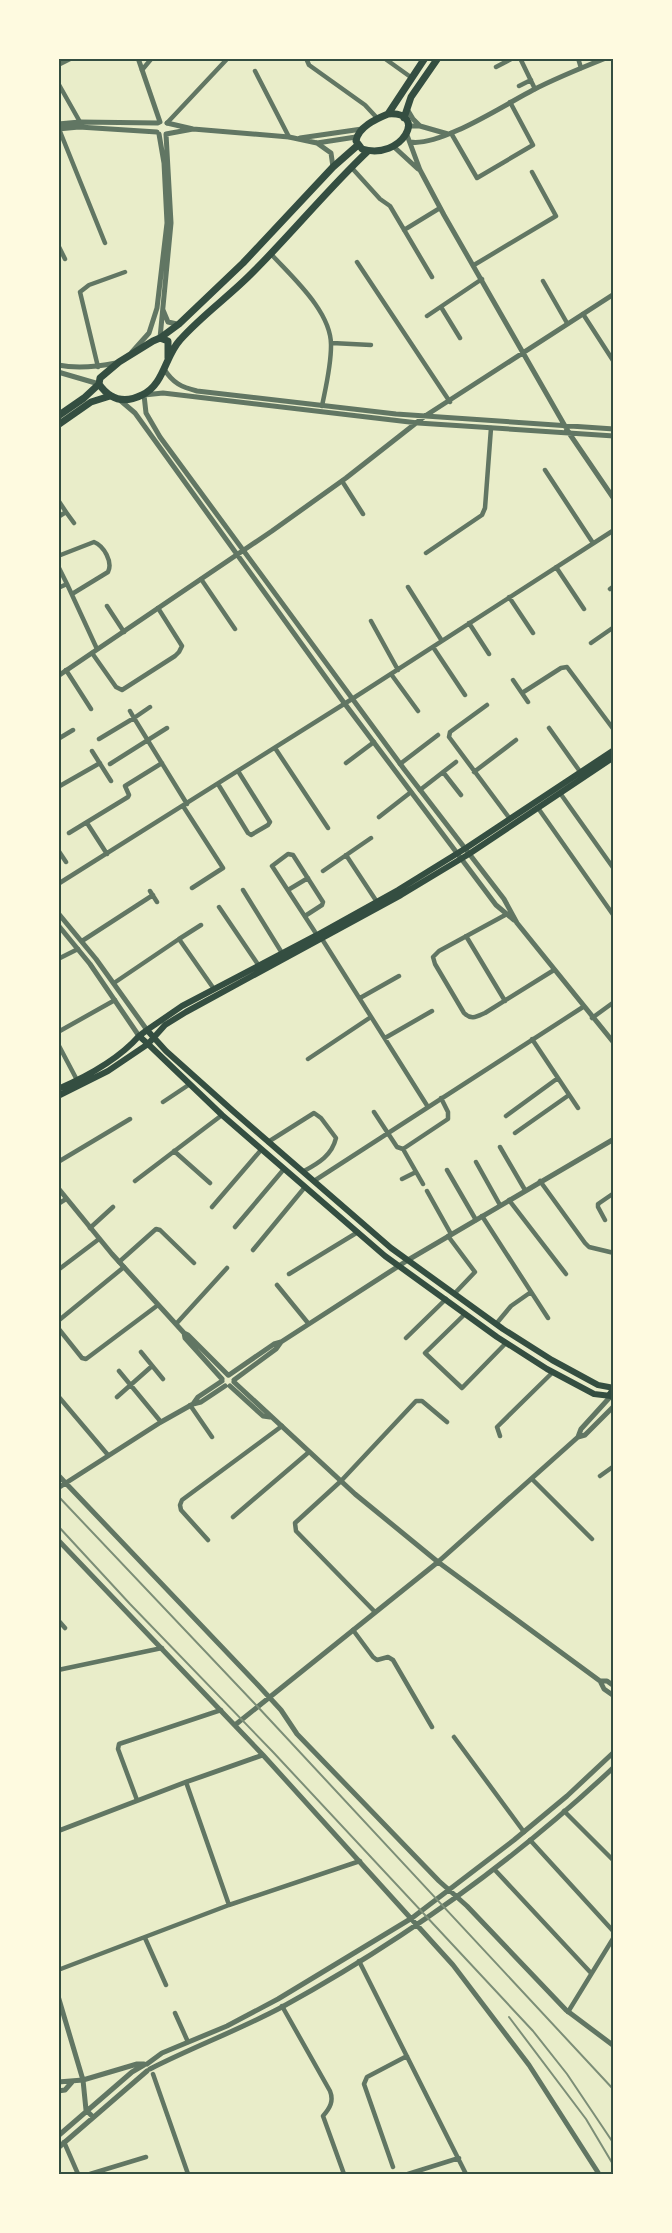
<svg xmlns="http://www.w3.org/2000/svg" width="672" height="2233" viewBox="0 0 672 2233" font-family="'Sofia Sans Condensed',sans-serif">
	<style>
		.lines { fill: none; stroke-linecap: round; stroke-linejoin: round }
		.minor { stroke: #617663; stroke-width: 4.5 }
		.tertiary { stroke: #617663; stroke-width: 5 }
		.secondary { stroke: #344e41; stroke-width: 6 }
		.primary { stroke: #344e41; stroke-width: 7 }
		.rail { stroke: #7c8e77; stroke-width: 2 }
		.neatline { fill: none; stroke: #344e41; stroke-width: 2 }
	</style>
	<rect width="100%" height="100%" fill="#e9edc9"/>
	<g class="lines">
		<path class="minor" d="M 306,58 L 309,65 L 365,105 L 378,119
			M 384,58 L 412,78
			M 520,58 L 535,89
			M 578,58 L 581,68
			M 58,65 L 72,58
			M 496,67 L 513,58
			M 142,70 L 152,58
			M 255,71 L 289,137
			M 58,83 L 80,122
			M 519,86 L 531,80
			M 167,123 L 228,58
			M 59,129 L 105,243
			M 451,133 L 477,178 L 533,145 L 510,102
			M 351,167 L 380,199 L 390,206 L 432,277
			M 404,230 L 440,208
			M 58,245 L 65,259
			M 271,254 C 292,277 332,312 331,346 C 331,366 326,386 322,406
			M 357,262 L 450,402
			M 474,265 L 556,216 L 532,172
			M 543,281 L 567,323
			M 441,307 L 460,338
			M 583,314 L 614,362
			M 427,316 L 482,279
			M 332,343 L 371,345
			M 98,367 L 80,292 L 89,285 L 125,272
			M 545,470 L 593,543
			M 342,481 L 363,514
			M 58,500 L 66,512 L 58,517
			M 66,512 L 74,523
			M 426,553 L 482,515 L 485,508 L 491,428
			M 58,556 L 94,542 C 104,546 113,562 108,572 L 72,594
			M 58,566 L 67,584
			M 556,567 L 584,609
			M 201,579 L 235,629
			M 408,587 L 442,641
			M 58,588 L 67,584 L 97,649
			M 610,589 L 614,586
			M 509,597 L 533,633
			M 107,606 L 124,632
			M 371,621 L 398,670
			M 469,623 L 489,654
			M 591,643 L 614,627
			M 433,647 L 465,695
			M 92,653 L 116,687 L 122,690 L 175,656 L 179,652 L 182,646 L 158,608
			M 66,670 L 91,709
			M 391,674 L 418,711
			M 513,680 L 528,702
			M 522,693 L 561,668 L 567,667 L 614,730
			M 487,705 L 450,732 L 449,737 L 510,819
			M 130,711 L 134,718 L 150,707
			M 549,728 L 581,773
			M 58,739 L 73,730
			M 99,739 L 134,718 L 187,804
			M 275,748 L 328,828
			M 92,751 L 111,781
			M 346,763 L 374,742
			M 110,764 L 167,728
			M 400,764 L 438,735
			M 443,772 L 461,795
			M 474,772 L 516,740
			M 218,784 L 248,833 L 251,835 L 268,825 L 270,822 L 238,771
			M 58,787 L 100,763
			M 420,790 L 456,762
			M 560,793 L 614,869
			M 183,806 L 223,868 L 192,888
			M 538,808 L 614,916
			M 379,817 L 411,792
			M 87,823 L 107,854
			M 69,833 L 128,797 L 129,795 L 125,786 L 162,763
			M 58,850 L 66,862
			M 346,855 L 377,902
			M 323,871 L 371,838
			M 58,884 L 352,699 L 614,530
			M 243,890 L 282,953
			M 288,890 L 308,878
			M 150,891 L 157,902
			M 219,907 L 259,966
			M 507,914 L 439,951 L 433,957 L 435,964 L 464,1013 C 471,1020 476,1017 485,1013 L 554,970
			M 305,916 L 322,905 L 323,902 L 293,855 L 288,854 L 272,866 L 317,935
			M 466,936 L 505,1001
			M 179,939 L 201,925
			M 322,939 L 428,1107
			M 82,941 L 153,895
			M 58,959 L 78,949
			M 114,983 L 179,939 L 214,989
			M 360,998 L 399,976
			M 592,1018 L 614,1002
			M 58,1032 L 115,1000
			M 385,1038 L 432,1011
			M 532,1039 L 578,1108
			M 58,1044 L 77,1080
			M 308,1059 L 371,1017
			M 163,1102 L 190,1084
			M 374,1112 L 397,1147 L 403,1149 L 448,1119 L 448,1112 L 441,1098
			M 506,1116 L 558,1078
			M 515,1133 L 569,1095
			M 268,1142 L 314,1113 L 321,1118 L 336,1138 C 332,1155 319,1163 304,1171
			M 500,1147 L 525,1190
			M 403,1149 L 423,1184
			M 174,1151 L 210,1183
			M 58,1162 L 130,1119
			M 476,1162 L 500,1205
			M 447,1170 L 476,1220
			M 402,1179 L 416,1172
			M 135,1181 L 222,1115
			M 314,1181 L 583,1007
			M 540,1181 L 585,1243 L 589,1247 L 614,1253
			M 427,1191 L 451,1234
			M 509,1200 L 566,1274
			M 58,1204 L 66,1199
			M 212,1207 L 261,1150
			M 482,1216 L 548,1318
			M 605,1220 L 598,1207 L 598,1204 L 614,1193
			M 235,1227 L 284,1169
			M 90,1228 L 113,1207
			M 448,1236 L 475,1272 L 455,1293
			M 253,1250 L 305,1187
			M 119,1262 L 156,1229 L 160,1230 L 194,1263
			M 58,1270 L 99,1239
			M 289,1274 L 358,1232
			M 277,1285 L 308,1323
			M 465,1314 L 425,1353 L 462,1388 L 506,1343
			M 58,1321 L 124,1267
			M 176,1324 L 227,1268
			M 496,1324 L 511,1306 L 531,1292
			M 58,1328 L 82,1358 L 86,1359 L 158,1305
			M 406,1338 L 446,1299
			M 141,1352 L 163,1379
			M 119,1371 L 161,1422
			M 58,1396 L 108,1455
			M 117,1397 L 152,1366
			M 190,1405 L 212,1437
			M 500,1436 L 497,1427 L 553,1372
			M 600,1476 L 614,1466
			M 532,1479 L 592,1539
			M 233,1517 L 309,1452
			M 208,1540 L 181,1510 L 180,1505 L 182,1500 L 282,1426
			M 375,1612 L 296,1531 L 295,1523 L 341,1481 L 416,1401 L 422,1401 L 447,1422
			M 58,1620 L 65,1628
			M 353,1630 L 373,1657 L 377,1660 L 388,1657 L 393,1660 L 432,1727
			M 58,1670 L 162,1648
			M 454,1737 L 524,1832
			M 186,1782 L 229,1905
			M 137,1800 L 118,1749 L 119,1744 L 221,1710
			M 564,1811 L 614,1861
			M 530,1840 L 614,1932
			M 494,1869 L 591,1973
			M 145,1938 L 166,1985
			M 359,1961 L 466,2174
			M 58,1970 L 229,1905 L 360,1861
			M 282,2006 L 330,2091 C 334,2101 330,2108 323,2116 L 344,2174
			M 568,2012 L 614,1937
			M 175,2013 L 188,2042
			M 153,2074 L 188,2174
			M 64,2142 L 78,2174
			M 393,2167 L 364,2084 L 367,2077 L 407,2056
			M 90,2174 L 146,2157
			M 408,2174 L 459,2158"/>
		<path class="tertiary" d="M 138,58 L 160,122
			M 407,109 L 413,119 L 420,126
			M 167,123 L 193,129 L 289,137 L 317,143 L 356,137
			M 58,124 L 80,122 L 158,123
			M 408,126 L 420,126 L 448,134
			M 58,129 L 79,127 L 157,132
			M 407,135 L 420,170 L 444,215 L 569,433 L 614,499
			M 300,138 L 362,129
			M 410,142 C 440,147 504,105 533,90 C 556,78 581,68 606,58
			M 317,143 L 331,153 L 333,167
			M 393,146 L 418,169
			M 163,310 L 168,322 L 177,324
			M 160,338 L 171,223 L 166,134 L 193,129
			M 132,352 L 149,333 L 157,308 L 167,223 L 164,163 L 159,134
			M 58,365 C 78,369 96,367 116,363
			M 164,369 C 173,383 181,387 197,391 L 396,414 L 614,429
			M 58,372 L 99,384
			M 121,401 L 135,413 L 342,700 L 496,905 L 514,920
			M 614,436 L 418,423 L 163,393 L 144,395 L 146,413 L 160,437 L 404,769 L 504,899 L 517,923 L 614,1043
			M 58,676 L 272,531 L 346,478 L 425,416 L 614,294
			M 58,913 L 96,959 L 147,1030
			M 58,925 L 90,964 L 139,1036
			M 58,1188 L 112,1254 L 184,1333 L 188,1335 L 228,1375
			M 184,1333 L 185,1338 L 222,1379
			M 229,1375 L 274,1344 L 281,1342 L 408,1260 L 614,1139
			M 234,1380 L 276,1349 L 281,1342
			M 234,1382 L 355,1494 L 438,1562 L 600,1681 L 604,1689 L 614,1696
			M 230,1386 L 263,1416 L 270,1417
			M 193,1404 L 198,1397 L 222,1381
			M 578,1437 L 581,1429 L 611,1396
			M 58,1475 L 258,1685 L 281,1710 L 297,1734 L 439,1881 L 467,1906 L 566,2010 L 614,2046
			M 58,1488 L 161,1422 L 193,1404 L 201,1402 L 225,1386
			M 58,1540 L 263,1755 L 453,1965 L 529,2065 L 599,2174
			M 600,1681 L 607,1681 L 614,1686
			M 235,1725 L 438,1562 L 578,1437 L 585,1435 L 614,1406
			M 58,1831 L 186,1782 L 263,1755
			M 58,1996 L 83,2080 L 86,2110 L 93,2117
			M 147,2064 L 162,2053 L 227,2026 L 278,1999 L 412,1918 L 514,1840 L 567,1796 L 614,1752
			M 150,2069 C 193,2047 239,2030 282,2007 C 402,1941 514,1861 614,1767
			M 58,2082 L 83,2080 L 137,2064 L 144,2064
			M 58,2091 L 65,2090 L 72,2082
			M 58,2136 L 132,2072 L 144,2065
			M 58,2148 L 147,2071"/>
		<path class="secondary" d="M 614,757 L 469,854 L 401,895 L 186,1012 L 165,1025 L 148,1044 L 139,1036 L 147,1030 L 166,1051 L 233,1111 L 391,1248 L 503,1329 L 552,1360 L 598,1385 L 614,1388 L 610,1394 L 614,1399
			M 147,1030 L 182,1006 L 317,935 L 398,890 L 466,848 L 614,750
			M 58,1089 C 88,1076 118,1060 139,1036
			M 58,1096 L 108,1071 L 148,1044 L 222,1115 L 385,1256 L 497,1337 L 547,1369 L 594,1394 L 611,1396"/>
		<path class="primary" d="M 388,114 C 429,111 402,161 362,149 L 356,141 C 358,127 376,119 388,114 Z
			M 388,114 L 425,58
			M 404,118 L 411,97 L 438,58
			M 160,338 L 179,324 L 243,263 L 333,167 L 358,145
			M 168,358 L 168,341 L 160,338 L 153,341 L 119,362 L 100,378 L 99,384 C 110,400 124,404 142,395 C 164,385 165,356 180,340 C 202,315 231,295 254,271 C 293,232 328,189 368,151
			M 58,416 L 84,398 L 99,384
			M 58,425 L 91,402 L 110,396"/>
		<path class="rail" d="M 58,1496 L 257,1706 L 614,2090
			M 58,1526 L 130,1604 L 273,1752 L 533,2031 L 567,2074 L 614,2144
			M 509,2017 L 586,2119 L 614,2166"/>
	</g>
	<rect width="672" height="2233" fill="none" stroke="#fefae0" stroke-width="120"/>
	<rect x="60" y="60" width="552" height="2113" class="neatline"/>
</svg>
